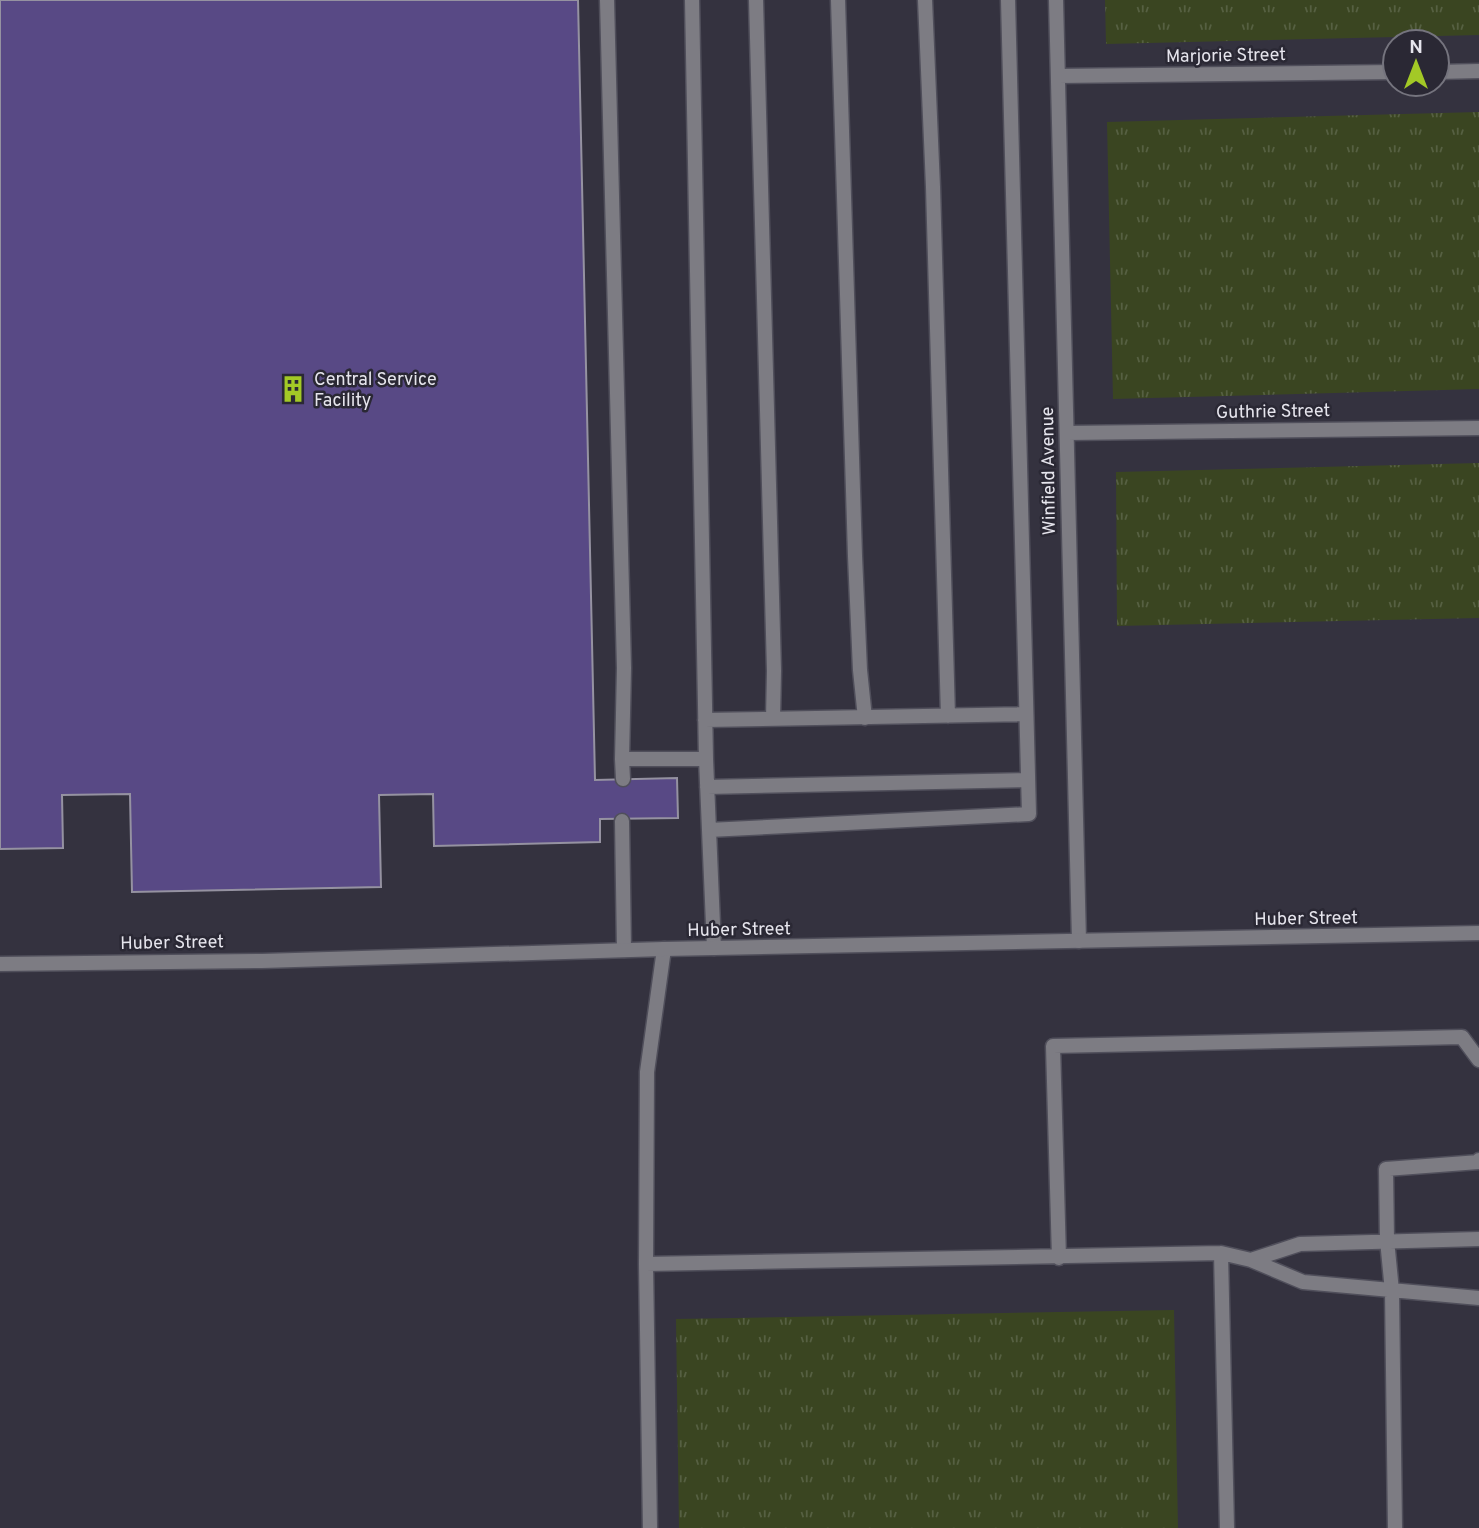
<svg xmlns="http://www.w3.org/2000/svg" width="1479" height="1528" viewBox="0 0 1479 1528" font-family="Overpass,sans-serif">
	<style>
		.grass { fill: url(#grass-tufts) }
		.building { fill: #584985; stroke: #9592a1; stroke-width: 2 }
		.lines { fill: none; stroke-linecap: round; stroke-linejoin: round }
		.service-casing { stroke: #504f5b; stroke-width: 17 }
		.minor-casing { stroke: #504f5b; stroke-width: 17 }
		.service { stroke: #7d7c83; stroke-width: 14 }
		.minor { stroke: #7d7c83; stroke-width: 14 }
		.labels { text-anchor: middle; stroke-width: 5; stroke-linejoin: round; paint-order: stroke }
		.street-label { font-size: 18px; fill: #e6e5ed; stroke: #2a2834 }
		.poi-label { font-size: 18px; fill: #e6e5ed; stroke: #2a2834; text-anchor: start }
	</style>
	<defs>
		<pattern id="grass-tufts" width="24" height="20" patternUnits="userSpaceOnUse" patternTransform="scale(1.75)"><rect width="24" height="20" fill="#3a4521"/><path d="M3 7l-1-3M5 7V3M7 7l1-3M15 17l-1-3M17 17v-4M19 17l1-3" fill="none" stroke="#566042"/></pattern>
	</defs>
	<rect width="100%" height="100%" fill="#34323f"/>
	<path class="grass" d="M 1105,0 L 1479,0 L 1479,35 L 1106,44 Z
		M 1479,112 L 1479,389 L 1113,399 L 1107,122 Z
		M 1479,463 L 1479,618 L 1117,626 L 1116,472 Z
		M 1174,1310 L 1178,1528 L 679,1528 L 676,1319 Z"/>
	<path class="building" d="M 0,0 L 578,0 L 595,780 L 677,778 L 678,818 L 600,819 L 600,842 L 434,846 L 433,794 L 379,795 L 381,887 L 132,892 L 130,794 L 62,795 L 63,848 L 0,849 Z"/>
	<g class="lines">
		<defs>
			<path id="service" d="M 607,0 L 624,668 L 622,759 L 706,759 L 714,948
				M 692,0 L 706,759
				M 756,0 L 774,671 L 773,719
				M 838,0 L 855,556 L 860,670 L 865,718
				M 925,0 L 933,187 L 948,716
				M 1056,0 L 1079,941
				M 1437,72 L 1479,71
				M 1058,76 L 1395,72
				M 1067,433 L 1479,428
				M 705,720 L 1026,714
				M 622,759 L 623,779
				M 707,787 L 1028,780
				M 622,821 L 624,950
				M 709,830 L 1029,814 L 1008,0
				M 1221,1253 L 1227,1528
				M 1059,1258 L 1053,1046 L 1462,1037 L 1479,1060
				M 1251,1260 L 1300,1244 L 1479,1239
				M 646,1264 L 1221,1253 L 1251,1260 L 1303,1282 L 1479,1298
				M 650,1528 L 646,1264 L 647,1072 L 664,949
				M 1395,1528 L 1392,1291 L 1387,1240 L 1386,1169 L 1479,1162 L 1479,1160"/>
			<path id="minor" d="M 0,964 L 262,961 L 664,949 L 1479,933"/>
		</defs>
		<use href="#service" class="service-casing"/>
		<use href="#minor" class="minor-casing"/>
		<use href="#service" class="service"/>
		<use href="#minor" class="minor"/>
	</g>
	<defs>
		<symbol id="building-bare" viewBox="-9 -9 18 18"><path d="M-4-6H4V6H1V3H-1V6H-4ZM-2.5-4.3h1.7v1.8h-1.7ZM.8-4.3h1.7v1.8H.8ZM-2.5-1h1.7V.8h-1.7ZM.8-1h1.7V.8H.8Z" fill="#a3c926" stroke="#2a2834" stroke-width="2.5" paint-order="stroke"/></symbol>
	</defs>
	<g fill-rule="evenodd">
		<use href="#building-bare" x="274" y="370" width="38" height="38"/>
	</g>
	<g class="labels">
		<g class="street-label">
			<text transform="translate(1226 55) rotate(-1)" y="6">Marjorie Street</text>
			<text transform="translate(1273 411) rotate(-1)" y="6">Guthrie Street</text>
			<text transform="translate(1048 471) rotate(-91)" y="6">Winfield Avenue</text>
			<text transform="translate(1306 918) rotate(-1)" y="6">Huber Street</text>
			<text transform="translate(739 929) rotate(-1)" y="6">Huber Street</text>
			<text transform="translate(172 942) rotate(-1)" y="6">Huber Street</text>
		</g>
		<g class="poi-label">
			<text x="314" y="385">Central Service<tspan x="314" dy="21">Facility</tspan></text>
		</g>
	</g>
	<g transform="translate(1416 63)"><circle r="33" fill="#2a2834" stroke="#75747e" stroke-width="2"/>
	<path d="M0-5L12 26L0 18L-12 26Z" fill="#a3c926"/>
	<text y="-10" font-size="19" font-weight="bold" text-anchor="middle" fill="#e6e5ed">N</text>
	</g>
</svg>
